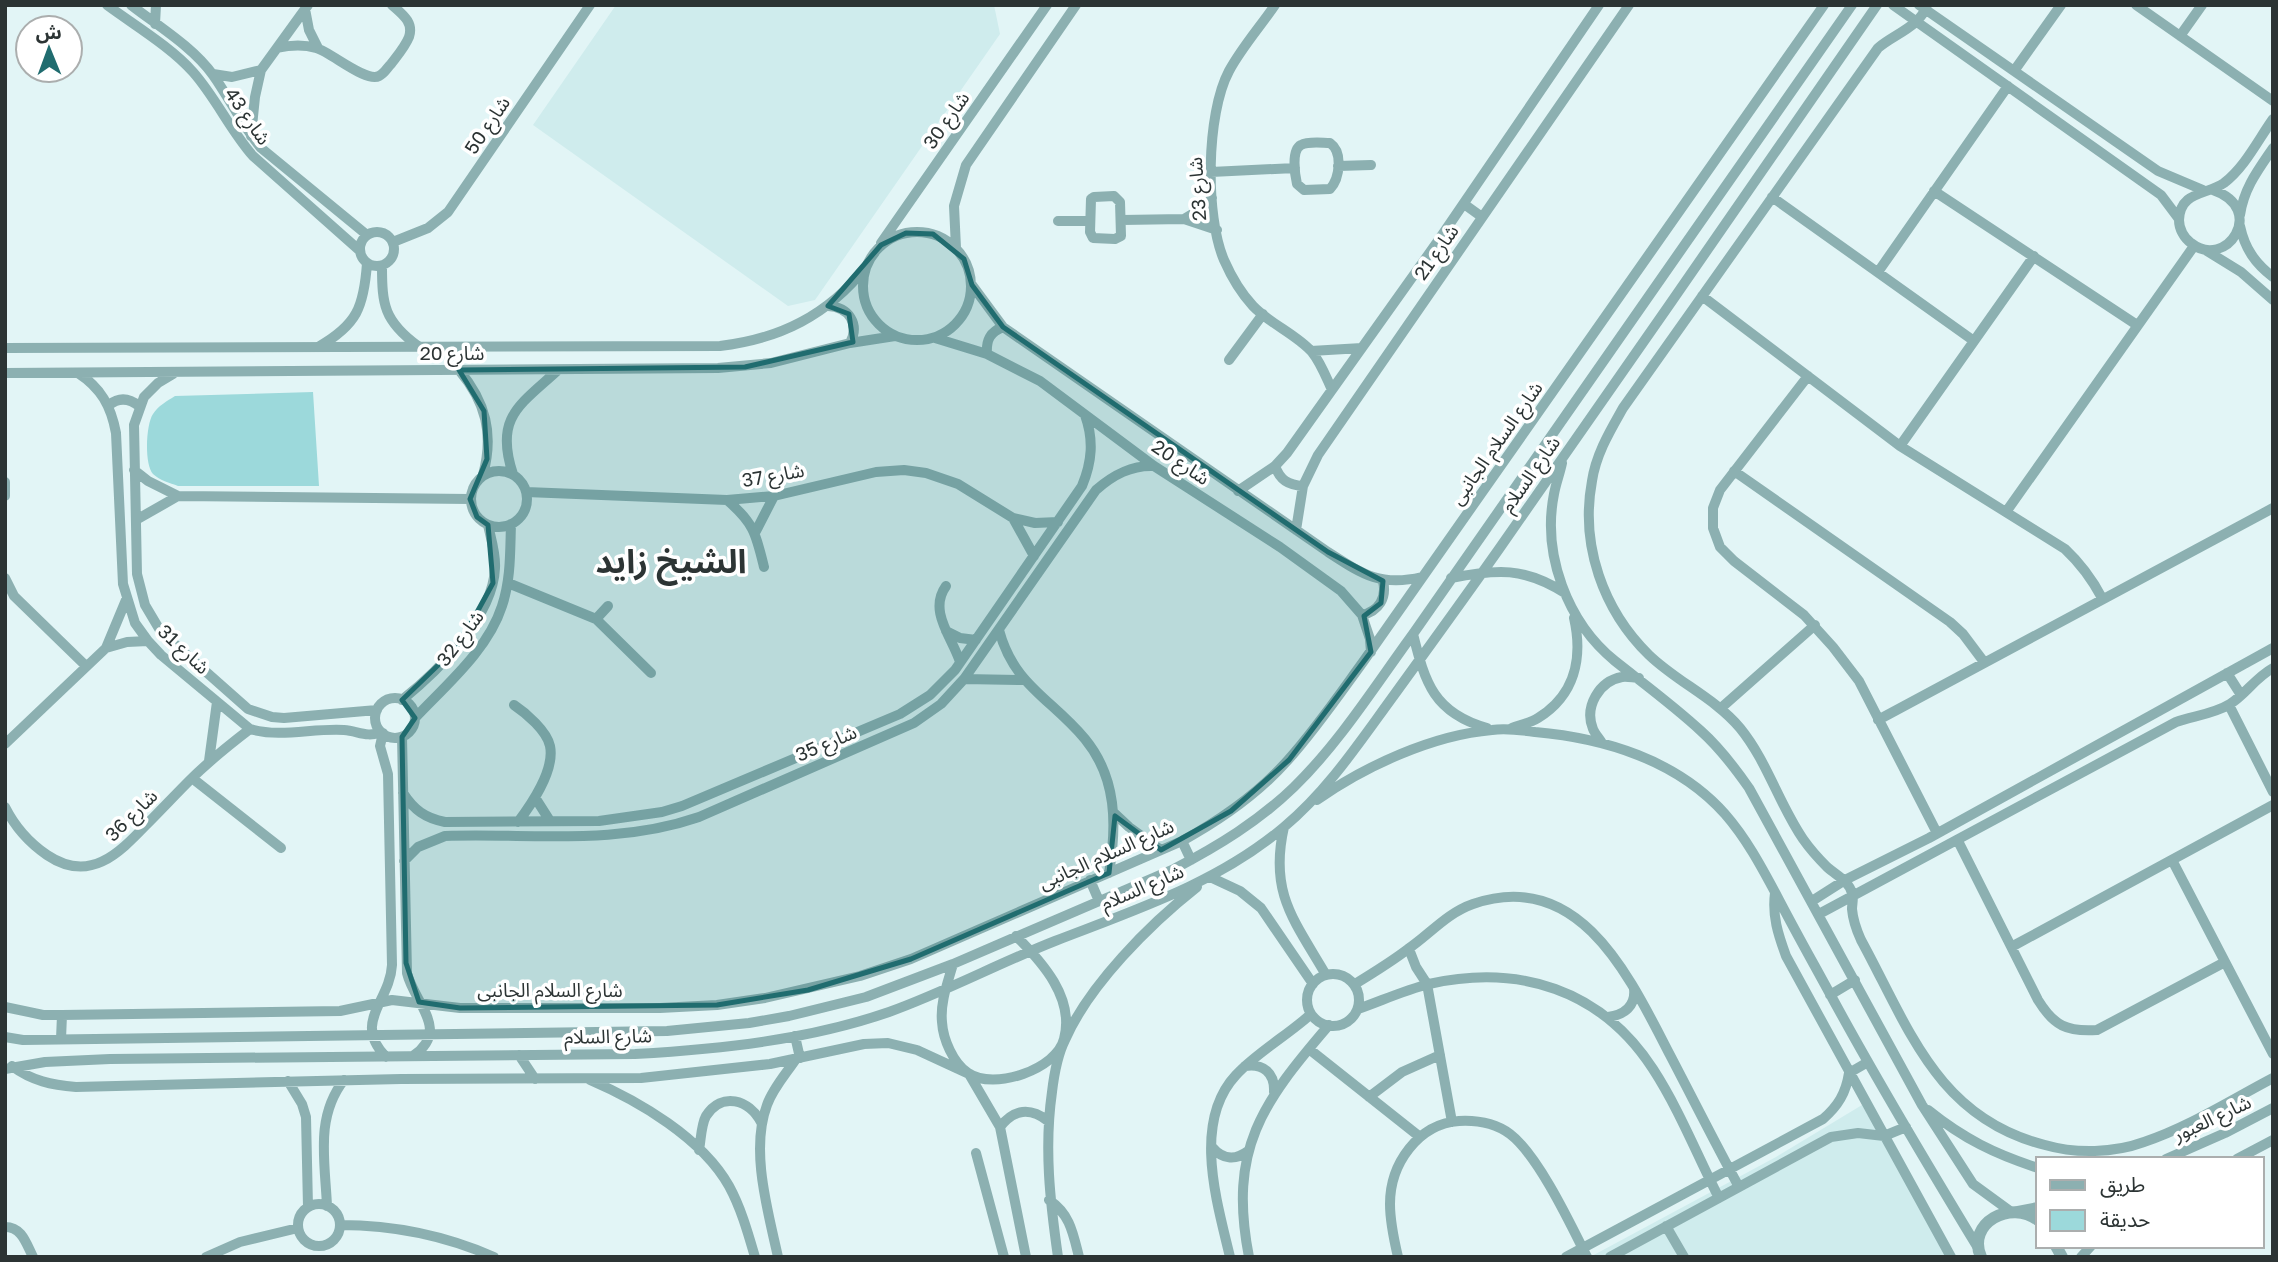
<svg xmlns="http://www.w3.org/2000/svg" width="2278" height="1262" viewBox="0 0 2278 1262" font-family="'Golos Text','Noto Sans Arabic',sans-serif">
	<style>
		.built { fill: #cfeced }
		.green { fill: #9cd9db }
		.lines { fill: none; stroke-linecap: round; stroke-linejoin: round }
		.minor { stroke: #8cb0b1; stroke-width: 10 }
		.tertiary { stroke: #8cb0b1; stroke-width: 12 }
		.marked { fill: #206c6f; fill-opacity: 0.2; stroke: #206c6f; stroke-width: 5; stroke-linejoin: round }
		.labels { text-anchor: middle; stroke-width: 7; stroke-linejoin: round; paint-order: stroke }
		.street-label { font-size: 19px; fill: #2c3434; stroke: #fff }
		.town-label { font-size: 33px; font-weight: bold; fill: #2c3434; stroke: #fff }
	</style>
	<rect width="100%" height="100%" fill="#e2f5f6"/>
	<path class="built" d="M 616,5 L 994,5 L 1000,34 L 815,300 L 788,306 L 533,125 Z
		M 1862,1105 L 1953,1257 L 1590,1257 L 1776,1157 Z"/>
	<path class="green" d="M 313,392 L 319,486 L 178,486 C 170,483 159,480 153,474 C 144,464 146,424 153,414 C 158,406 167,401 175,396 Z"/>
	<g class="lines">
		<path class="minor" d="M 107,5 C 134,25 171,47 193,72 C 216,98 230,130 253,156 L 359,250
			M 131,5 C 158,26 193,47 213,75 C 230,99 242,125 261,148 L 367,235
			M 1275,5 C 1260,27 1242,47 1229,71 C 1206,114 1205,216 1224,260 C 1231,276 1241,293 1253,306 C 1270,324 1296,334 1312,352 C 1321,363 1326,377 1332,390
			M 1893,5 L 2161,195 L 2179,219
			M 1919,5 L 2158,171 L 2203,190
			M 1927,5 C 1920,27 1894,34 1878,48 L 1623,408 C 1610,431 1596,454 1592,481 C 1580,545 1603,610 1649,655 C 1677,682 1715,698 1740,728 C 1767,761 1779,804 1803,839 C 1810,849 1819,859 1827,867 C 1837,876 1848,880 1852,893 C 1854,898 1852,904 1852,909 C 1853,921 1856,929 1861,940 C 1909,1028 1937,1118 2045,1145 C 2076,1154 2114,1153 2144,1142 C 2189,1127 2231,1100 2273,1078
			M 2136,5 L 2273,101
			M 305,9 L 309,30 L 318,48
			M 155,24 L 156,5
			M 2180,36 L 2202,5
			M 277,48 C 290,45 303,44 316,48 C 331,52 366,83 379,76 C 384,74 387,68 391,64 C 397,56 405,47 409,37 C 414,22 402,14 392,5
			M 2014,71 L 2061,5
			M 213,74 L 232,77 L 261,70
			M 251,136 L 255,97 L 261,70 L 308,5
			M 1330,143 C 1343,152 1340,178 1330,189 L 1304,190 L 1297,184 C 1295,175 1291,150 1301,145 C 1308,141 1322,143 1330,143 Z
			M 1338,166 L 1371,165
			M 1211,172 L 1295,168
			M 2213,190 C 2268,209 2226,271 2191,243 C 2184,238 2179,229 2179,220 C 2180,191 2207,195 2224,183 C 2245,167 2258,140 2273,119
			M 1934,191 L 2137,325
			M 1114,196 L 1120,202 L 1121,236 L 1115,239 L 1093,238 L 1090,232 L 1091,199 L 1094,197 Z
			M 1772,197 L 1974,341
			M 1464,204 L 1482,217
			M 2240,215 C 2244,188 2258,170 2273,148
			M 1184,219 L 1204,207 L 1212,198
			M 1122,220 L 1184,219 L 1217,230
			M 1058,221 L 1090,221
			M 2240,226 C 2245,249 2255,263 2273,277
			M360 249a17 17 0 1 1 34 0a17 17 0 1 1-34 0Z
			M863 286a54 54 0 1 1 108 0a54 54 0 1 1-108 0Z
			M 393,242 L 428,228 L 448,212 L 590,5
			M 881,243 L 1047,5
			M 956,248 L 954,206 L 966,165 L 1076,5
			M 2207,251 L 2241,272 L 2273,300
			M 382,266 C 382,305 384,321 418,346
			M 1878,272 L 2008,86
			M 972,285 L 1003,327 L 1328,552 C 1362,574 1380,587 1422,577
			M 1702,296 L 1900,446 L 2065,549 C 2081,564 2092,579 2102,598
			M 828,306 C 849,307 860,324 850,343
			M 935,338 L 987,354 L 1040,381 L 1154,466 L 1280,547 L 1341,591 L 1362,615 L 1370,639 L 1371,652
			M 318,347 C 357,325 364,307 367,263
			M 5,348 L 720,346 C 780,339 828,315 866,267
			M 1311,351 L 1362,348
			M 987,354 C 986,340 990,332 1003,327
			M 1229,360 L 1263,314
			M 459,370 C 486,402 494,434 483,475
			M 5,373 L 718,368 L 771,363 L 850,343 L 895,336
			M 78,373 C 101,388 111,406 116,433 L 123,584 L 135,623 L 148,641 L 161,655 L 250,729 C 281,738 312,728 344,730 C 358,731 367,738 381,732
			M 173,374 L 158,383 L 144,397 L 134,425 L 137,574 L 145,605 L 161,632 L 248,709 L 272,717 L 284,718 L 377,710
			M 1808,376 L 1720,490 L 1713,508 L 1713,528 L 1720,547 L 1734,561 L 1804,615 L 1833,647 L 1859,681 L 1937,833
			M 109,405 C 119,397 129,398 139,406
			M 1900,446 L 2034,256
			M 1562,463 C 1560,473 1556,483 1554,494 C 1542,554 1567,622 1615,661 C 1644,684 1674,706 1701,731 C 1720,748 1735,768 1749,788 L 1922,1105 L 1973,1184 L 2010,1211
			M 1275,466 C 1280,480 1288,485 1303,486
			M 134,470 L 148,481 L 178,496 L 470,499
			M471 499a28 28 0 1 1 56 0a28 28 0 1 1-56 0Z
			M 1734,471 L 1950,622 L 1963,634 L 1984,662
			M 513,474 C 494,417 520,405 558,370
			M 5,482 L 5,496
			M 1238,491 L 1275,466 L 1287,453 L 1438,241 L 1599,5
			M 526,492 L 727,500 L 774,496 L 876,472 L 904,470 L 926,473 L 958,484 L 1013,518 L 1035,523 L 1058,522
			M 727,500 C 754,523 756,534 764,567
			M 2006,512 L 2194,246
			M 1013,518 L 1034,556
			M 136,520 L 178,496
			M 1296,530 L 1303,486 L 1318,455 L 1629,5
			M 756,531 L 774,496
			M 5,578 L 14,596 L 86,666
			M 1451,578 C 1497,569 1524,567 1565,593
			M 508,583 L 596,619 L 651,673
			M 946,586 C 928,611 952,637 960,662
			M 1362,615 C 1379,611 1387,598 1383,581
			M 596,619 L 608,606
			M 999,630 C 1014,686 1051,698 1085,739 C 1117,778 1117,825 1109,873
			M 946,631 L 960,638 L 976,640
			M 1413,634 C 1425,683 1434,713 1487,728
			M 106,648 L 127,642 L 148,641
			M 2227,673 L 2241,695
			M 964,679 L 1023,680
			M375 718a20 20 0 1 1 40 0a20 20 0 1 1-40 0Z
			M 402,700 C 438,671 493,617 495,568 C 496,554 491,539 488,525
			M 514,705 C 526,713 547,731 550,746 C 555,770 531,805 518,822
			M 2229,705 L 2273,792
			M 1721,708 L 1815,625
			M 415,718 C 446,685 488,650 502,606 C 511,579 510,552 511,524
			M 1878,720 L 2273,508
			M 1512,728 C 1520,725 1530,723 1538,718 C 1575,695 1583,658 1574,618
			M 383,733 L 380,746 L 388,774 L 392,965 C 390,1002 352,1022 386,1057
			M 402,737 L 407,973 C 414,1003 451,1030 413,1056
			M 1602,743 C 1600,739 1595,734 1593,729 C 1584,707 1599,681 1622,677 C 1627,676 1634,678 1639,678
			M 5,744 L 106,648 L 126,600
			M 209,761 L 217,702
			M 192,778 L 281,848
			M 403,793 C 414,810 425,818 445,822 L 599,821 L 662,812 L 682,806 L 900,714 L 930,695 L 955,670 L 1082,486 C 1092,462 1094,440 1085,415
			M 536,799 L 550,821
			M 1317,800 C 1365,766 1433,735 1492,730 C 1506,728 1521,730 1535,732 C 1604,738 1677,760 1725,814 C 1746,838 1761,866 1776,894 C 1793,927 1811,959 1829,992 C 1876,1079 1927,1164 1978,1248
			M 5,807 C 15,827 28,842 47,855 C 90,884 119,853 147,824 C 161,810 175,795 189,781 C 208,762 229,745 250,729
			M 1114,813 L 1129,827 L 1161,850
			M 1284,827 C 1269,893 1294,920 1326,975
			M 1182,841 L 1191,860
			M 1958,841 L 2038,1000 C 2054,1026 2067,1032 2097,1030 L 2225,962
			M 2172,860 L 2273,1054
			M 404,861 L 418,847 L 445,836 C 532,833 615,846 699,817 L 914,723 L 941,704 L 964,679 L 1096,490 C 1113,475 1131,465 1154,466
			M 1209,878 L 1210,877 L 1240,891 L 1261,908 L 1313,984
			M 1090,880 L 1099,901
			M 1775,893 C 1772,916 1778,934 1786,956 L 1951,1257
			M 1812,901 L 1845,880 L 1929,838 L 2273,648
			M 1819,914 L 2176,722 C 2193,716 2214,714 2230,704 C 2246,694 2255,678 2273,668
			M 2013,946 L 2273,805
			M 1409,949 L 1416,967 L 1427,984 L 1452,1122
			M 953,964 C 948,982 940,1002 942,1022 C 943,1039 953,1063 968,1073 C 994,1091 1057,1069 1064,1039 C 1075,998 1042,962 1016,936
			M1307 1000a26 26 0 1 1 52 0a26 26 0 1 1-52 0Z
			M 1355,984 C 1373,973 1391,962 1408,949 C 1430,934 1447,913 1473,904 C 1580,867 1630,978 1670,1055 C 1693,1099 1715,1143 1739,1187
			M 1830,995 L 1855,980
			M 5,1007 L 43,1015 L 62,1015 L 340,1011 L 392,1000 L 460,1008 L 660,1008 L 717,1005 L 765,998 L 860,976 L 911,959 L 1182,841 C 1222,819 1258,794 1288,760 C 1315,730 1339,695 1363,662 L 1824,5
			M 1358,1009 C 1381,1001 1405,990 1429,984 C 1519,964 1601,989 1653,1069 C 1679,1109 1697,1155 1719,1198
			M 1608,1017 C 1624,1015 1636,1006 1634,989
			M 795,1036 L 800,1058
			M 5,1037 L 23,1040 L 667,1031 L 749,1023 L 789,1016 L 866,997 L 953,964 L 1174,869 C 1218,846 1259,821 1294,787 C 1340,742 1375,686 1413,634 L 1852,5
			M 61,1039 L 62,1015
			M 1309,1049 L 1420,1137
			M 519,1055 L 535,1079
			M 12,1066 C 32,1081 52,1085 76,1087 L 401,1079 L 641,1078 L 770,1064 L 864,1044 L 888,1043 L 917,1050 L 969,1074 L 1000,1127 L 1026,1257
			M 1245,1066 C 1263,1063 1275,1073 1274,1092
			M 5,1069 L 45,1062 L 110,1059 L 635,1054 C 721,1049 808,1040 889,1012 C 945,992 999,963 1055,941 C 1135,910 1218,883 1284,827 C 1326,792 1357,746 1389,702 C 1426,651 1463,600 1499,549 C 1626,368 1751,187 1877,5
			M 590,1080 C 639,1101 702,1138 729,1186 C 741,1208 748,1233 755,1257
			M 288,1081 L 302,1104 L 306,1117 L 308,1207
			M 1369,1097 L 1402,1072 L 1440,1055
			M 1928,1110 C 1964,1139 1995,1154 2038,1168
			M 1000,1127 C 1014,1109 1030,1107 1048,1121
			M 1212,1147 C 1222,1159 1235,1161 1248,1151
			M 699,1150 C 701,1140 701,1125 706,1116 C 722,1091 749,1100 761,1122
			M 976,1153 L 1004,1257
			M 2166,1159 L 2225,1133 L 2273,1108
			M 2237,1159 L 2273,1140
			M 1049,1200 C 1070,1214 1073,1233 1079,1257
			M298 1225a21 21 0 1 1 42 0a21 21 0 1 1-42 0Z
			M 327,1206 C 325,1161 315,1117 344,1080
			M 2018,1211 L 2038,1207
			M 340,1225 C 395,1225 444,1235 494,1257
			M 1666,1226 L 1684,1257
			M 5,1227 C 22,1227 26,1243 33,1257
			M 206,1257 L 240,1242 L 298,1228
			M 778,1257 C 768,1211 750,1150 767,1105 C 773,1088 786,1074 796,1059
			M 1058,1257 C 1050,1201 1044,1148 1052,1092 C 1054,1075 1057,1056 1065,1040 C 1089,985 1150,924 1197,887
			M 1230,1257 C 1217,1202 1192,1122 1236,1075 C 1256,1053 1288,1035 1311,1014
			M 1249,1257 C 1228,1149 1262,1103 1329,1025
			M 1398,1257 C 1394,1240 1390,1221 1390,1204 C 1390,1164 1418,1124 1459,1121 C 1478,1120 1495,1123 1510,1134 C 1538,1155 1571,1225 1587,1257
			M 1566,1257 L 1823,1119 C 1838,1106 1846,1093 1849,1073 L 1868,1062
			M 1610,1257 L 1831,1137 L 1858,1133 L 1884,1136 L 1906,1127
			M 2081,1257 L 2091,1246"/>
		<path class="tertiary" d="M 2056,1246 L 2062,1257
			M 1981,1257 C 1966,1223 2011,1199 2038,1220"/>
	</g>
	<path class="marked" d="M 906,233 L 933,234 L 964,259 L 972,285 L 1003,327 L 1328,552 L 1383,581 L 1381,603 L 1364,616 L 1371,652 L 1289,760 L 1231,811 L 1161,850 L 1115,816 L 1109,873 L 911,959 L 808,990 L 717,1005 L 460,1008 L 419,1002 L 406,963 L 402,737 L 415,718 L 402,700 L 459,645 L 493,583 L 488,525 L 477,517 L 470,499 L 487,459 L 484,411 L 459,370 L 745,367 L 853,342 L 849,314 L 828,306 L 881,245 Z"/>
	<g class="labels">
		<g class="street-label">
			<text transform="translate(248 116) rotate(55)" y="7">شارع 43</text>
			<text transform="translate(946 120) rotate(-55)" y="7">شارع 30</text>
			<text transform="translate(487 125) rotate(-56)" y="7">شارع 50</text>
			<text transform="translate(1197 189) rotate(-94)" y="7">شارع 23</text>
			<text transform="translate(1436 252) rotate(-55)" y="7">شارع 21</text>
			<text x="452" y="360">شارع 20</text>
			<text transform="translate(1496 443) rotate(-55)" y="7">شارع السلام الجانبى</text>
			<text transform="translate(1181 462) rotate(34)" y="7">شارع 20</text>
			<text transform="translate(1530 474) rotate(-55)" y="7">شارع السلام</text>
			<text transform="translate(773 475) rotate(-10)" y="7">شارع 37</text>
			<text transform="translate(460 638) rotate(-53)" y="7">شارع 32</text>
			<text transform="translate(184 649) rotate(43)" y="7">شارع 31</text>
			<text transform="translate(826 743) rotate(-23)" y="7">شارع 35</text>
			<text transform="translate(131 815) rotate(-45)" y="7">شارع 36</text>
			<text transform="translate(1106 854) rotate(-24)" y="7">شارع السلام الجانبى</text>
			<text transform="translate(1142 887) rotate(-23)" y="7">شارع السلام</text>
			<text x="550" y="997">شارع السلام الجانبى</text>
			<text transform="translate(608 1036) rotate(-1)" y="7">شارع السلام</text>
			<text transform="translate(2212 1118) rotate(-25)" y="7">شارع العبور</text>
		</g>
		<g class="town-label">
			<text x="671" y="573">الشيخ زايد</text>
		</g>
	</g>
	<rect width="2278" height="1262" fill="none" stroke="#2c3434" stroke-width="14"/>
	<rect x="2036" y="1157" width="228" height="91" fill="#ffffff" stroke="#abaeae" stroke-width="2"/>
	<rect x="2050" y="1180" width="35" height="10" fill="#8cb0b1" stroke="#abaeae" stroke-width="2"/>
	<text x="2100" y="1192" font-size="21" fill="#2c3434">طريق</text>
	<rect x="2050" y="1210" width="35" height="21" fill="#9cd9db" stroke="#abaeae" stroke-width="2"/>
	<text x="2100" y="1227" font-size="21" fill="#2c3434">حديقة</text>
	<g transform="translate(49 49) rotate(359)"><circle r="33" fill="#ffffff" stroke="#abaeae" stroke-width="2"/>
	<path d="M0-5L12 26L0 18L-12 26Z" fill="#206c6f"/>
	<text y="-10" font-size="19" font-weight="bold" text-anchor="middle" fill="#2c3434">ش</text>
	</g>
</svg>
